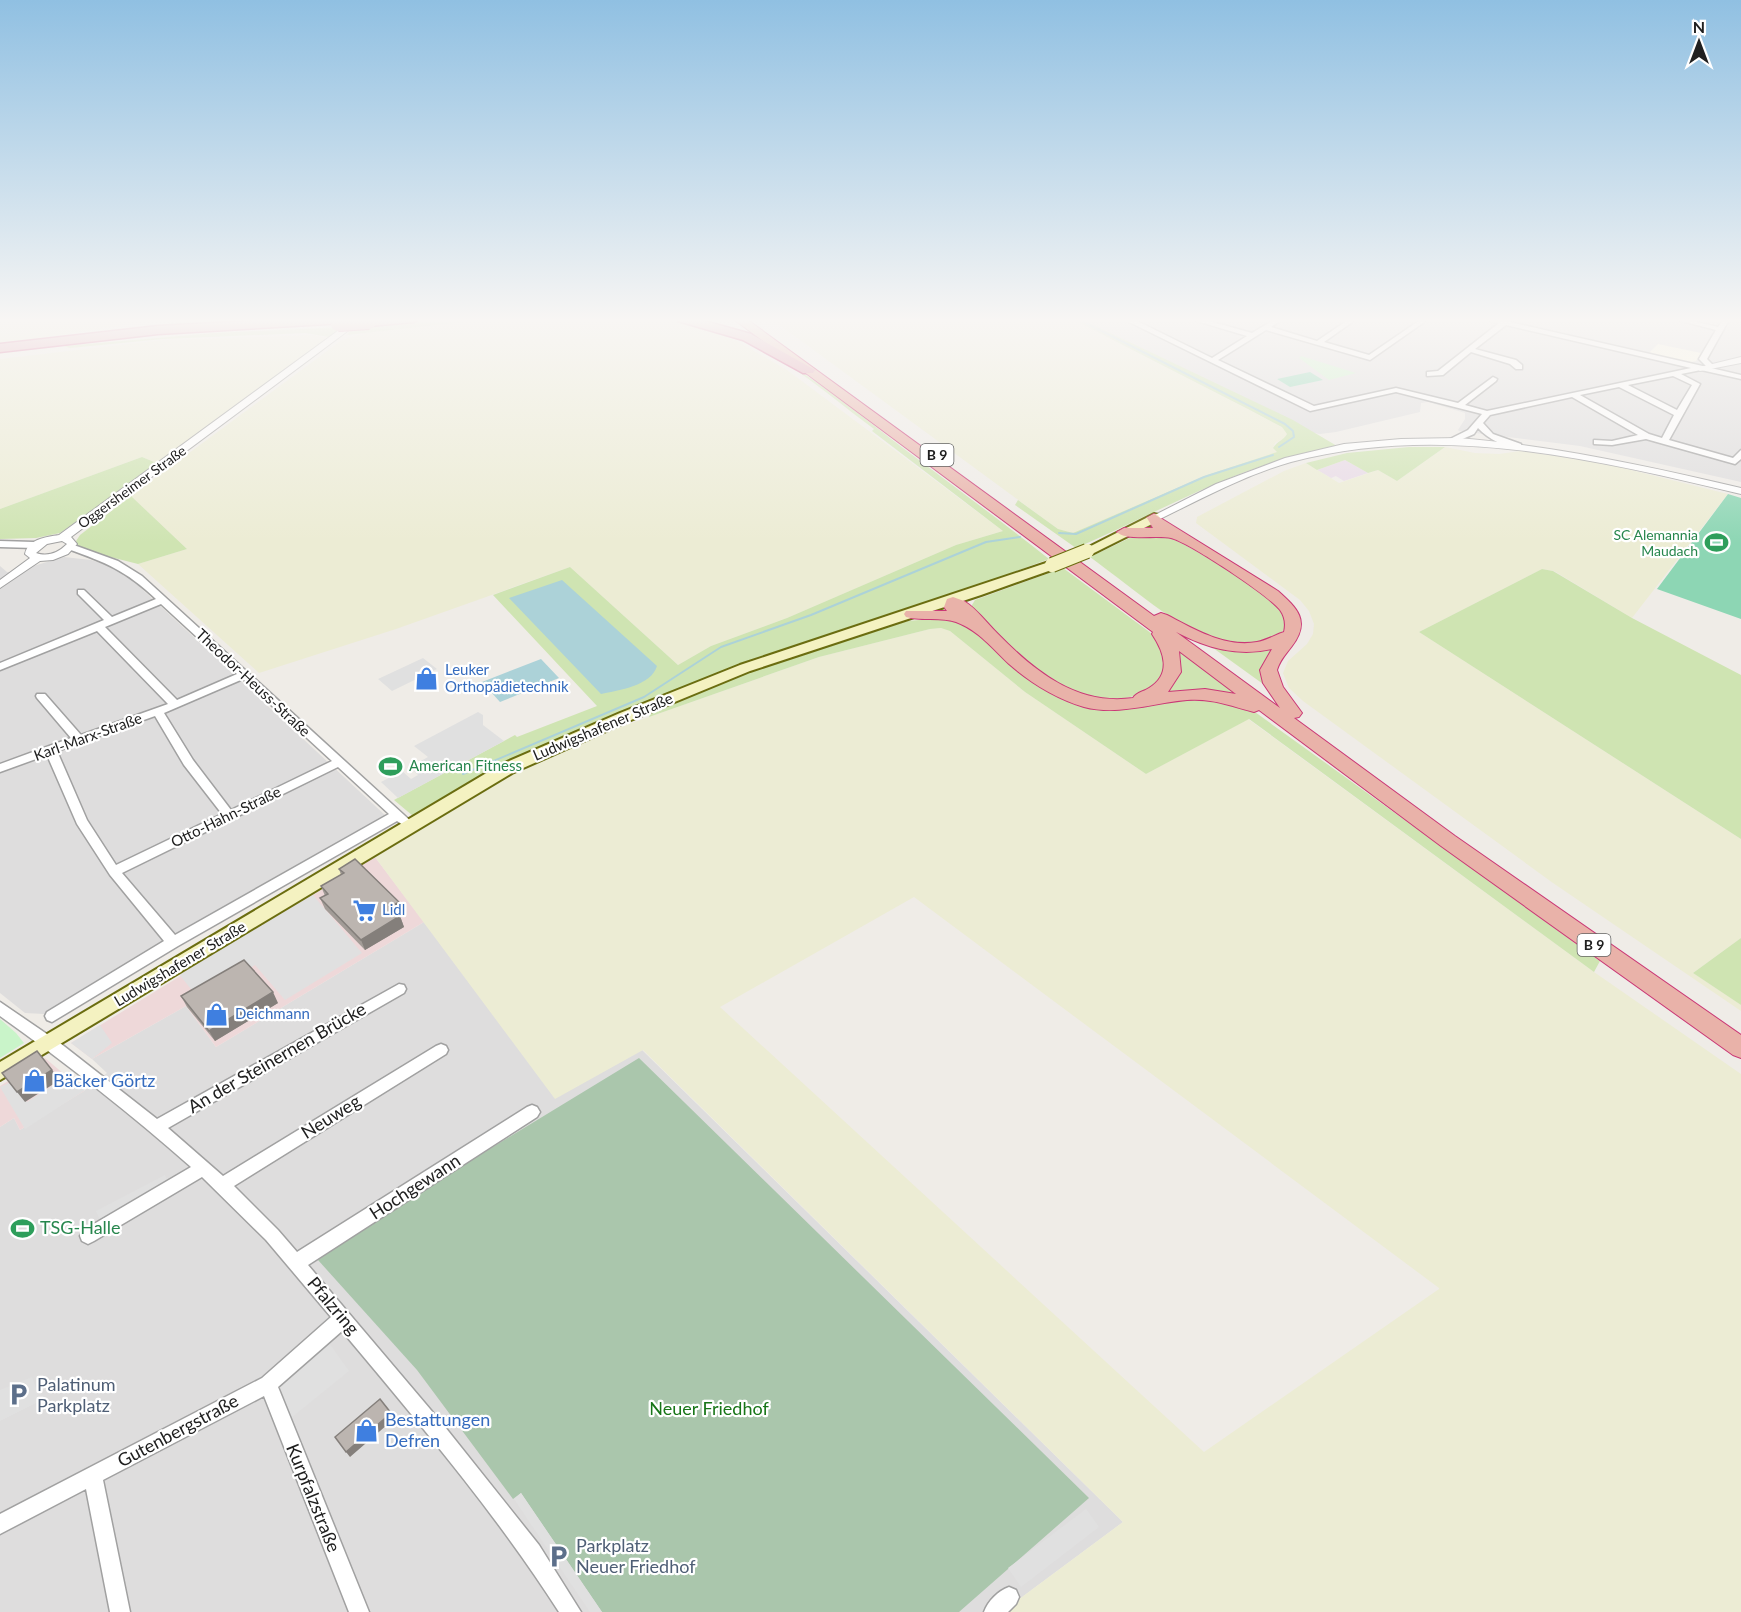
<svg xmlns="http://www.w3.org/2000/svg" width="1741" height="1612" viewBox="0 0 1741 1612" font-family="Lato,sans-serif">
	<style>
		.residential { fill: #dedddd }
		.commercial { fill: #eed8d9 }
		.industrial { fill: #e8dae6 }
		.education { fill: #fcfae3 }
		.farmland { fill: #ececd4; fill-rule: evenodd }
		.grass { fill: #cfe4b2 }
		.cemetery { fill: #aac6ac }
		.park { fill: #c9f4c9 }
		.pitch { fill: #8dd6b4 }
		.parking { fill: #e0e0e0 }
		.water { fill: #acd2d8 }
		.lines { fill: none; stroke-linecap: round; stroke-linejoin: round }
		.stream { stroke: #acd2d8; stroke-width: 2 }
		.minor-casing { stroke: #a1a1a1; stroke-width: 3 }
		.tertiary-casing { stroke: #a1a1a1; stroke-width: 2 }
		.secondary-casing { stroke: #6b6d10; stroke-width: 4 }
		.trunk-casing { stroke: #ca3876; stroke-width: 2 }
		.motorway-casing { stroke: #ca3876; stroke-width: 3 }
		.minor { fill: #fff; fill-rule: evenodd }
		.tertiary { fill: #fff; fill-rule: evenodd }
		.secondary { fill: #f4f2c1; fill-rule: evenodd }
		.trunk { fill: #e9b2a9; fill-rule: evenodd }
		.motorway { fill: #df97aa; fill-rule: evenodd }
		.secondary-bridge-casing { stroke: #6b6d10; stroke-width: 16; stroke-linecap: butt }
		.motorway-bridge-casing { stroke: #ca3876; stroke-width: 16; stroke-linecap: butt }
		.secondary-bridge { stroke: #f4f2c1; stroke-width: 14 }
		.motorway-bridge { stroke: #df97aa; stroke-width: 14 }
		.wall { fill: #a29c97 }
		.shaded-wall { fill: #847f7b }
		.building { fill: #bcb5b0; stroke: #847f7b; stroke-width: 1.5 }
		.labels { text-anchor: middle; stroke-width: 4.5; stroke-linejoin: round; paint-order: stroke }
		.shield { fill: #fff; stroke: #636363; stroke-width: 1.5 }
		.shield-label { font-size: 14px; font-weight: bold; fill: #202020 }
		.far-street-label { font-size: 14px; fill: #202020; stroke: #fff }
		.far-leisure-label { font-size: 14px; fill: #27864d; stroke: #fff; text-anchor: end }
		.shop-label { font-size: 15px; fill: #366cbe; stroke: #fff; text-anchor: start }
		.street-label { font-size: 15px; fill: #202020; stroke: #fff }
		.leisure-label { font-size: 15px; fill: #27864d; stroke: #fff; text-anchor: start }
		.near-street-label { font-size: 18px; fill: #202020; stroke: #fff }
		.near-shop-label { font-size: 18px; fill: #366cbe; stroke: #fff; text-anchor: start }
		.near-leisure-label { font-size: 18px; fill: #27864d; stroke: #fff; text-anchor: start }
		.near-service-label { font-size: 18px; fill: #4e5e75; stroke: #fff; text-anchor: start }
		.near-park-label { font-size: 18px; fill: #177517; stroke: #fff }
	</style>
	<rect width="100%" height="100%" fill="#efece7"/>
	<path class="residential" d="M 1070,318 L 1741,318 L 1741,482 L 1580,446 L 1459,431 L 1458,430 L 1465,419 L 1465,413 L 1428,402 L 1421,403 L 1420,412 L 1336,432 L 1320,434 L 1282,427 Z
		M 64,557 L 91,560 L 113,567 L 128,576 L 387,817 L 68,1001 L 44,1014 L 25,1013 L 0,993 L 0,566 L 7,572 L 21,574 L 30,567 Z
		M 424,922 L 555,1098 L 642,1050 L 1123,1522 L 1002,1612 L 0,1612 L 0,1127 L 14,1118 L 20,1130 L 84,1091 L 107,1073 L 92,1059 L 186,1006 L 216,1047 Z"/>
	<path class="commercial" d="M 375,857 L 424,922 L 216,1047 L 186,1006 L 92,1059 L 71,1043 Z
		M 45,1058 L 84,1091 L 20,1130 L 14,1118 L 0,1127 L 0,1086 Z"/>
	<path class="industrial" d="M 1345,460 L 1368,473 L 1344,481 L 1336,476 L 1331,478 L 1317,470 Z"/>
	<path class="education" d="M 1658,344 L 1701,353 L 1696,361 L 1686,363 L 1648,354 Z"/>
	<path class="farmland" d="M 0,318 L 173,318 L 0,344 Z
		M 500,318 L 639,318 L 663,320 L 702,329 L 735,340 L 787,370 L 1003,531 L 956,545 L 787,618 L 711,646 L 678,665 L 570,567 L 396,629 L 259,673 L 138,564 L 187,549 L 131,496 L 342,340 L 365,333 Z
		M 770,318 L 1070,318 L 1250,410 L 1282,427 L 1287,433 L 1285,438 L 1275,443 L 1273,448 L 1278,452 L 1207,475 L 1073,533 L 1058,529 Z
		M 314,335 L 327,338 L 159,464 L 142,457 L 0,509 L 0,359 L 163,340 Z
		M 1445,447 L 1475,453 L 1499,454 L 1520,451 L 1563,457 L 1615,466 L 1728,494 L 1632,618 L 1554,571 L 1542,569 L 1419,632 L 1741,839 L 1741,938 L 1693,973 L 1741,1005 L 1741,1011 L 1553,883 L 1303,701 L 1289,688 L 1283,673 L 1288,661 L 1307,644 L 1313,634 L 1314,624 L 1309,611 L 1300,600 L 1196,523 L 1197,517 L 1284,471 L 1306,463 L 1339,483 L 1378,470 L 1397,481 Z
		M 941,628 L 950,631 L 1025,692 L 1146,774 L 1248,719 L 1594,972 L 1741,1074 L 1741,1612 L 1002,1612 L 1123,1522 L 643,1050 L 555,1099 L 375,857 L 505,777 L 561,748 L 819,657 L 930,629 ZM 914,897 L 1439,1288 L 1439,1289 L 1204,1452 L 720,1007 Z"/>
	<path class="grass" d="M 209,318 L 306,318 L 131,329 Z
		M 449,318 L 500,318 L 347,335 L 353,327 Z
		M 639,318 C 747,318 822,385 903,448 C 952,485 1001,521 1049,559 L 943,598 L 846,628 L 747,663 L 467,786 L 413,816 L 394,800 L 515,735 L 517,737 L 597,706 L 493,595 L 570,567 L 678,665 L 711,646 L 787,618 L 956,545 L 1003,531 L 872,431 L 874,429 C 844,407 814,381 782,361 C 742,336 686,322 639,318 Z
		M 1070,318 L 1079,318 L 1293,420 L 1337,446 C 1241,463 1164,510 1076,548 L 1015,505 L 1018,500 L 1058,529 L 1073,533 L 1207,475 L 1277,452 L 1273,448 C 1277,441 1284,440 1287,434 L 1282,427 L 1250,410 Z
		M 342,327 L 329,337 L 305,333 L 163,339 L 70,348 L 64,346 L 215,333 Z
		M 1409,447 L 1445,447 L 1397,481 L 1378,470 L 1368,473 L 1345,460 L 1317,470 L 1306,463 L 1347,453 Z
		M 142,457 L 159,464 L 60,533 L 36,538 L 0,539 L 0,509 Z
		M 131,496 L 187,549 L 138,564 L 87,551 L 78,546 L 76,541 L 80,535 Z
		M 1153,534 C 1161,536 1169,537 1175,540 C 1195,549 1276,597 1284,614 C 1294,635 1262,646 1246,646 C 1235,646 1216,643 1206,638 C 1166,618 1126,583 1090,557 L 1136,535 Z
		M 1063,568 L 1163,642 L 1165,680 C 1156,685 1146,692 1137,695 C 1073,718 1012,651 972,611 L 972,605 L 975,600 Z
		M 1542,569 L 1553,571 L 1632,618 L 1741,675 L 1741,839 L 1419,632 Z
		M 941,618 C 995,628 1024,685 1073,704 C 1122,722 1163,693 1209,697 C 1222,698 1236,704 1248,707 L 1600,961 L 1594,972 L 1249,719 L 1146,774 L 1025,692 L 950,631 L 941,628 L 930,629 L 819,657 L 649,717 L 651,711 L 775,662 L 846,639 L 908,621 Z
		M 1173,645 L 1248,701 L 1161,693 Z
		M 1209,645 L 1274,647 L 1270,689 Z
		M 1741,938 L 1741,1005 L 1693,973 Z"/>
	<path class="cemetery" d="M 639,1058 L 1089,1498 L 959,1612 L 602,1612 L 521,1493 L 513,1499 L 417,1370 L 318,1260 L 396,1206 Z"/>
	<path class="park" d="M 1301,356 L 1356,373 L 1329,380 L 1299,358 Z
		M 0,1019 L 16,1033 L 24,1043 L 0,1058 Z"/>
	<path class="pitch" d="M 1310,372 L 1323,380 L 1290,387 L 1277,379 Z
		M 1728,494 L 1741,498 L 1741,619 L 1657,589 Z"/>
	<path class="parking" d="M 423,658 L 437,669 L 392,691 L 378,679 Z
		M 478,712 L 483,715 L 483,725 L 504,741 L 398,798 L 381,782 L 402,771 L 411,779 L 418,775 L 410,767 L 428,757 L 414,746 Z
		M 313,895 L 362,953 L 285,1000 L 255,965 L 198,998 L 179,974 Z
		M 100,1025 L 112,1043 L 92,1059 L 71,1043 Z
		M 69,1075 L 85,1090 L 25,1129 L 0,1087 L 11,1082 L 27,1102 Z
		M 165,1175 L 169,1183 L 100,1220 L 96,1211 Z
		M 326,1339 L 349,1371 L 292,1417 L 276,1383 Z
		M 32,1377 L 40,1401 L 0,1421 L 0,1390 Z
		M 521,1493 L 602,1612 L 590,1612 L 514,1499 Z
		M 1086,1509 L 1099,1527 L 1021,1587 L 1008,1568 Z"/>
	<path class="water" d="M 562,580 L 657,666 C 651,686 619,690 601,694 L 509,598 Z
		M 541,659 L 559,678 L 500,702 L 482,682 Z"/>
	<g class="lines">
		<path class="stream" d="M 1076,318 L 1285,424 L 1293,431 L 1294,437 L 1279,447
			M 1059,533 L 1076,534 L 1204,477 L 1273,455
			M 463,774 L 644,697 L 721,647 L 811,615 L 986,542 L 1020,537"/>
		<defs>
			<path id="minor" d="M 1133,318 L 1141,318 L 1137,321 L 1212,358 L 1247,336 L 1190,319 L 1189,318 L 1198,318 L 1252,333 L 1277,318 L 1284,318 L 1271,327 L 1317,341 L 1351,318 L 1358,318 L 1324,342 L 1369,355 L 1423,318 L 1430,318 L 1370,360 L 1266,330 L 1218,360 L 1314,406 L 1396,388 L 1458,403 L 1493,377 L 1497,379 L 1496,381 L 1465,405 L 1487,411 L 1691,368 L 1506,325 L 1475,349 L 1516,360 L 1522,365 L 1522,369 L 1516,369 L 1510,364 L 1471,352 L 1443,375 L 1427,376 L 1427,372 L 1438,371 L 1499,323 L 1483,319 L 1482,318 L 1503,320 L 1508,318 L 1512,320 L 1510,322 L 1707,367 L 1699,359 L 1716,330 L 1670,318 L 1680,318 L 1718,327 L 1724,318 L 1730,318 L 1707,359 L 1714,366 L 1711,368 L 1741,375 L 1741,379 L 1701,370 L 1681,374 L 1700,384 L 1669,440 L 1733,458 L 1741,450 L 1741,459 L 1735,464 L 1646,439 L 1612,445 L 1594,444 L 1594,440 L 1612,441 L 1638,435 L 1572,397 L 1490,415 L 1483,423 L 1493,434 L 1521,444 L 1521,448 C 1506,448 1488,439 1478,428 L 1474,434 L 1451,444 L 1447,442 L 1448,440 L 1468,430 L 1482,414 L 1396,392 L 1310,411 L 1129,322 L 1129,320 ZM 1673,376 L 1692,385 L 1677,410 L 1628,385 ZM 1619,387 L 1674,415 L 1662,438 L 1649,434 L 1580,395 Z
				M 0,541 L 34,542 L 39,545 L 34,548 L 0,547 Z
				M 71,544 L 118,561 L 142,576 L 415,825 L 409,829 L 397,821 L 178,946 L 52,1022 L 47,1020 L 45,1016 L 47,1012 L 164,941 L 110,875 L 77,824 L 47,755 L 0,772 L 0,764 L 71,738 L 37,698 L 36,696 L 37,694 L 45,694 L 81,735 L 168,704 L 97,631 L 0,670 L 0,663 L 104,620 L 78,594 L 78,590 L 84,590 L 112,617 L 156,599 C 125,570 107,563 68,549 L 66,547 ZM 161,604 L 237,674 L 177,700 L 105,627 ZM 243,679 L 332,761 L 231,810 L 193,760 L 164,713 ZM 155,716 L 184,765 L 222,814 L 116,865 L 87,820 L 57,751 ZM 338,767 L 389,814 L 175,935 L 122,873 Z
				M 399,984 L 404,985 L 406,989 L 404,993 L 168,1128 L 223,1176 L 436,1046 L 441,1044 L 446,1046 L 448,1050 L 446,1054 L 234,1186 L 278,1230 L 297,1252 L 527,1107 L 532,1105 L 537,1107 L 540,1112 L 537,1117 L 308,1265 L 441,1422 L 539,1545 L 581,1612 L 559,1612 C 495,1512 418,1422 342,1331 L 278,1387 L 369,1612 L 349,1612 L 264,1396 L 103,1480 L 130,1612 L 110,1612 L 86,1489 L 0,1534 L 0,1514 L 262,1378 L 331,1317 L 266,1240 L 202,1177 L 94,1241 L 88,1244 L 82,1241 L 80,1236 L 82,1231 L 191,1167 C 130,1113 66,1063 0,1016 L 0,1002 L 60,1043 L 157,1119 Z
				M 1009,1587 L 1016,1590 L 1019,1597 L 1016,1604 L 1008,1612 L 984,1612 C 988,1601 998,1591 1009,1587 Z"/>
			<path id="tertiary" d="M 354,319 L 361,321 L 71,537 L 77,544 L 68,554 L 53,560 L 40,561 L 0,588 L 0,580 L 30,558 L 25,554 C 28,539 46,537 59,535 ZM 62,541 L 67,544 C 58,553 48,557 36,553 L 47,544 Z
				M 1741,357 L 1741,363 L 1700,371 L 1696,368 Z
				M 1458,438 C 1554,446 1647,466 1741,488 L 1741,494 C 1594,459 1441,422 1291,462 C 1245,475 1201,499 1158,520 L 1150,520 L 1149,518 L 1216,484 L 1285,458 L 1344,444 L 1401,439 Z"/>
			<path id="secondary" d="M 1154,514 L 1158,515 L 1160,518 L 1158,521 L 1092,554 L 1082,554 L 1081,551 Z
				M 1052,561 L 1059,565 L 1057,568 L 981,595 L 750,671 L 631,720 L 512,773 L 0,1080 L 0,1062 L 500,765 L 620,713 L 740,665 Z"/>
			<path id="trunk" d="M 732,318 L 745,318 L 1154,616 L 1161,613 L 1167,615 C 1194,629 1225,648 1257,642 C 1267,640 1275,635 1284,632 C 1286,624 1285,617 1280,610 C 1268,595 1190,543 1171,538 C 1157,535 1125,541 1117,532 L 1124,528 L 1153,528 L 1147,518 L 1154,514 L 1278,591 C 1297,608 1311,621 1292,646 C 1286,654 1280,660 1277,670 L 1283,687 L 1302,713 L 1299,717 L 1294,718 L 1455,836 L 1741,1035 L 1741,1058 L 1733,1055 L 1441,846 L 1259,710 L 1254,712 C 1231,706 1212,698 1187,700 C 1152,703 1119,716 1084,707 C 1055,698 1032,684 1009,664 C 993,649 978,630 956,622 C 941,617 922,621 906,617 L 904,614 L 906,611 L 947,611 L 944,607 L 947,599 L 953,597 L 964,601 C 977,609 986,622 997,633 C 1034,671 1077,706 1133,698 C 1137,692 1143,692 1149,688 C 1172,674 1164,652 1152,634 L 1153,632 ZM 1176,632 C 1207,648 1237,657 1272,649 L 1260,670 L 1263,683 L 1280,708 ZM 1179,651 L 1236,694 L 1205,689 L 1168,692 L 1181,672 Z"/>
			<path id="motorway" d="M 307,318 L 351,319 L 345,323 L 158,334 L 0,352 L 0,344 L 158,326 Z
				M 377,318 L 420,318 L 414,322 L 369,326 L 363,322 L 365,319 Z
				M 676,318 L 694,318 L 751,334 L 815,370 L 813,373 L 803,373 L 743,340 L 678,321 Z"/>
		</defs>
		<use href="#minor" class="minor-casing"/>
		<use href="#tertiary" class="tertiary-casing"/>
		<use href="#secondary" class="secondary-casing"/>
		<use href="#trunk" class="trunk-casing"/>
		<use href="#motorway" class="motorway-casing"/>
		<use href="#minor" class="minor"/>
		<use href="#tertiary" class="tertiary"/>
		<use href="#secondary" class="secondary"/>
		<use href="#trunk" class="trunk"/>
		<use href="#motorway" class="motorway"/>
		<defs>
			<path id="secondary-bridge" d="M 1052,565 L 1087,551"/>
			<path id="motorway-bridge" d="M 338,324 L 369,322"/>
		</defs>
		<use href="#secondary-bridge" class="secondary-bridge-casing"/>
		<use href="#motorway-bridge" class="motorway-bridge-casing"/>
		<use href="#secondary-bridge" class="secondary-bridge"/>
		<use href="#motorway-bridge" class="motorway-bridge"/>
	</g>
	<path class="wall" d="M 339,869 L 399,902 L 402,912 L 398,915 L 400,916 L 404,927 L 365,950 L 325,909 L 320,898 L 325,896 L 321,886 L 341,875 Z
		M 181,996 L 278,1003 L 215,1041 L 187,1007 Z"/>
	<path class="shaded-wall" d="M 399,902 L 402,912 L 394,917 L 391,907 Z
		M 400,916 L 404,927 L 365,950 L 361,940 Z
		M 273,992 L 278,1003 L 215,1041 L 209,1031 Z
		M 52,1070 L 60,1080 L 25,1102 L 17,1092 Z
		M 391,1413 L 395,1418 L 350,1457 L 346,1452 Z"/>
	<path class="building" d="M 355,859 L 399,902 L 391,907 L 400,916 L 361,940 L 320,898 L 328,894 L 321,886 L 344,873 L 339,869 Z
		M 244,960 L 273,992 L 209,1031 L 181,996 Z
		M 37,1051 L 52,1070 L 17,1092 L 2,1073 Z
		M 380,1399 L 391,1413 L 346,1452 L 335,1437 Z"/>
	<linearGradient id="sky" x2="0" y2="1"><stop stop-color="#90c0e2"/><stop offset="0.59" stop-color="#f8f6f4"/><stop offset="1" stop-color="#f8f6f4" stop-opacity="0"/></linearGradient>
	<rect width="1741" height="543" fill="url(#sky)"/>
	<defs>
		<symbol id="stadium-bare" viewBox="-9 -9 18 18"><path d="M0-5a6.5 5 0 1 0 0 10a6.5 5 0 1 0 0-10ZM-3.5-1.8h7v3.6h-7Z" fill="#2e9e5b" stroke="#fff" stroke-width="2.5" paint-order="stroke"/></symbol>
		<symbol id="shop-bare" viewBox="-9 -9 18 18"><path d="M-5-2.5h2.3a2.7 3.5 0 0 1 5.4 0H5L5.5 6h-11ZM-1.5-2.5h3a1.5 2.3 0 0 0-3 0Z" fill="#3f7fe0" stroke="#fff" stroke-width="2.5" paint-order="stroke"/></symbol>
		<symbol id="supermarket-bare" viewBox="-9 -9 18 18"><path d="M-6-5.5h2.5l.6 2H6L4.5 2H-2.5L-4.4-4H-6ZM-1.5 3.2a1.3 1.3 0 1 0 .1 0ZM3 3.2a1.3 1.3 0 1 0 .1 0Z" fill="#3f7fe0" stroke="#fff" stroke-width="2.5" paint-order="stroke"/></symbol>
		<symbol id="parking-bare" viewBox="-9 -9 18 18"><path d="M-3.5-5.5H1a3.5 3.5 0 0 1 0 7H-1V5.5H-3.5ZM-1-3.4V-.6H.8a1.4 1.4 0 0 0 0-2.8Z" fill="#5c6f8a" stroke="#fff" stroke-width="2.5" paint-order="stroke"/></symbol>
	</defs>
	<g fill-rule="evenodd">
		<use href="#stadium-bare" x="1700" y="526" width="33" height="33"/>
		<use href="#shop-bare" x="410" y="662" width="33" height="33"/>
		<use href="#stadium-bare" x="374" y="750" width="33" height="33"/>
		<use href="#supermarket-bare" x="348" y="894" width="33" height="33"/>
		<use href="#shop-bare" x="200" y="998" width="33" height="33"/>
		<use href="#shop-bare" x="18" y="1064" width="33" height="33"/>
		<use href="#stadium-bare" x="6" y="1212" width="33" height="33"/>
		<use href="#parking-bare" x="2" y="1378" width="33" height="33"/>
		<use href="#shop-bare" x="350" y="1414" width="33" height="33"/>
		<use href="#parking-bare" x="542" y="1540" width="33" height="33"/>
	</g>
	<g class="labels">
		<g class="shield">
			<rect x="920.5" y="444" width="33" height="22" rx="4.5"/>
			<rect x="1577.5" y="934" width="33" height="22" rx="4.5"/>
		</g>
		<g class="shield-label">
			<text x="937" y="460">B 9</text>
			<text x="1594" y="950">B 9</text>
		</g>
		<g class="far-street-label">
			<text transform="translate(132 487) rotate(-36)" y="5">Oggersheimer Straße</text>
		</g>
		<g class="far-leisure-label">
			<text x="1698" y="540">SC Alemannia<tspan x="1698" dy="16">Maudach</tspan></text>
		</g>
		<g class="shop-label">
			<text x="445" y="675">Leuker<tspan x="445" dy="17">Orthopädietechnik</tspan></text>
			<text x="382" y="915">Lidl</text>
			<text x="235" y="1019">Deichmann</text>
		</g>
		<g class="street-label">
			<text transform="translate(253 683) rotate(43)" y="5">Theodor-Heuss-Straße</text>
			<text transform="translate(603 727) rotate(-23)" y="5">Ludwigshafener Straße</text>
			<text transform="translate(88 737) rotate(-20)" y="5">Karl-Marx-Straße</text>
			<text transform="translate(226 817) rotate(-26)" y="5">Otto-Hahn-Straße</text>
			<text transform="translate(180 964) rotate(-31)" y="5">Ludwigshafener Straße</text>
		</g>
		<g class="leisure-label">
			<text x="409" y="771">American Fitness</text>
		</g>
		<g class="near-street-label">
			<text transform="translate(277 1058) rotate(-30)" y="6">An der Steinernen Brücke</text>
			<text transform="translate(331 1117) rotate(-32)" y="6">Neuweg</text>
			<text transform="translate(415 1187) rotate(-33)" y="6">Hochgewann</text>
			<text transform="translate(333 1306) rotate(50)" y="6">Pfalzring</text>
			<text transform="translate(178 1431) rotate(-28)" y="6">Gutenbergstraße</text>
			<text transform="translate(313 1498) rotate(68)" y="6">Kurpfalzstraße</text>
		</g>
		<g class="near-shop-label">
			<text x="53" y="1087">Bäcker Görtz</text>
			<text x="385" y="1426">Bestattungen<tspan x="385" dy="21">Defren</tspan></text>
		</g>
		<g class="near-leisure-label">
			<text x="40" y="1234">TSG-Halle</text>
		</g>
		<g class="near-service-label">
			<text x="37" y="1391">Palatinum<tspan x="37" dy="21">Parkplatz</tspan></text>
			<text x="576" y="1552">Parkplatz<tspan x="576" dy="21">Neuer Friedhof</tspan></text>
		</g>
		<g class="near-park-label">
			<text x="709" y="1415">Neuer Friedhof</text>
		</g>
	</g>
	<g transform="translate(1699 42)" stroke="#ffffff" stroke-width="4.5" paint-order="stroke">
	<path d="M0-4.5L10 22L0 15L-10 22Z" fill="#202020"/>
	<text y="-9" font-size="16" font-weight="bold" text-anchor="middle" fill="#202020">N</text>
	</g>
</svg>
